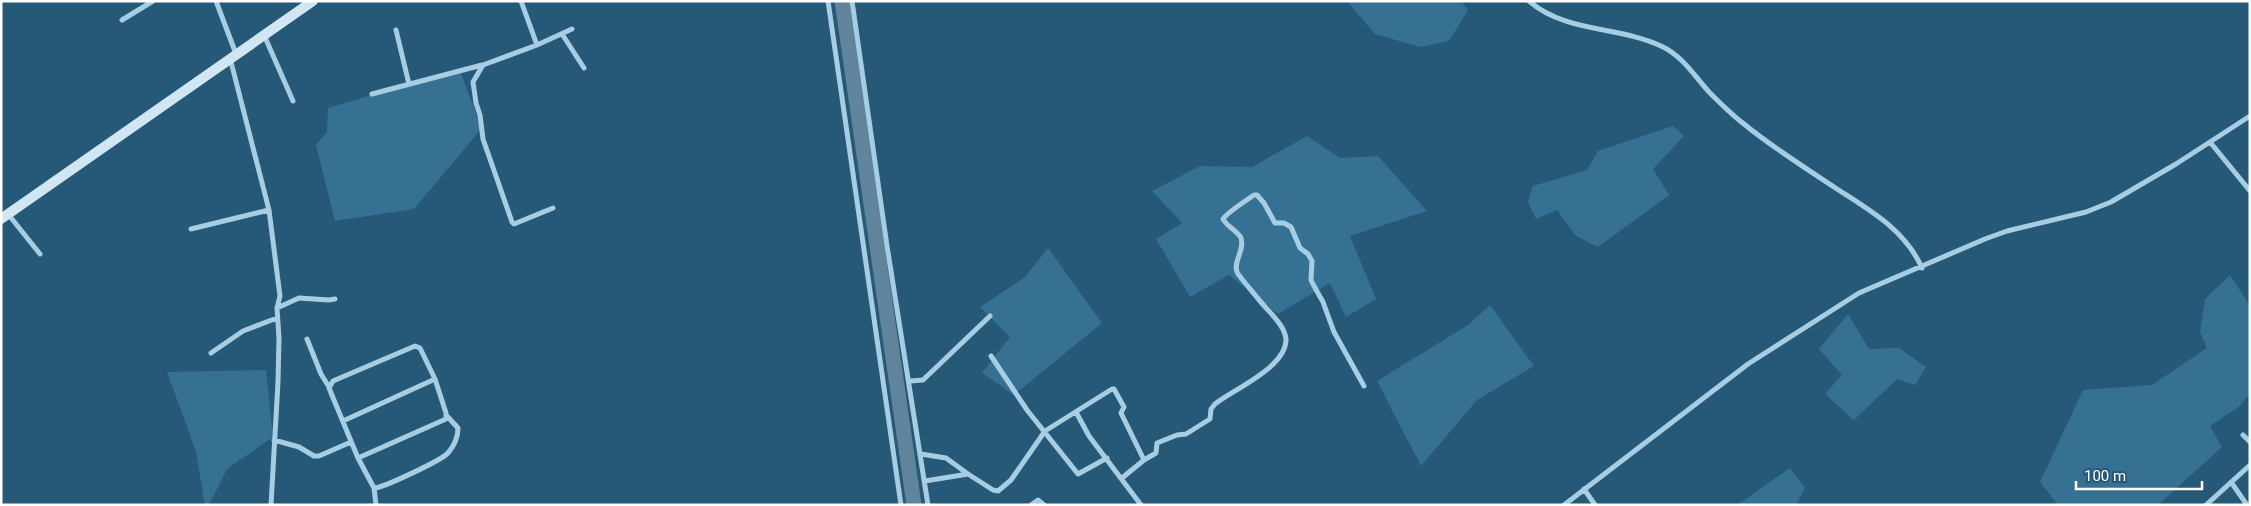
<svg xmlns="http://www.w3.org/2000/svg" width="2251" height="506" viewBox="0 0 2251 506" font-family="Roboto,sans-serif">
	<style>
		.green { fill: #367193 }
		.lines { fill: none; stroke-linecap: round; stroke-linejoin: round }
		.river { stroke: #5f849b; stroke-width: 15 }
		.street { stroke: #a7cde3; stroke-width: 5 }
		.secondary { stroke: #d0e6f3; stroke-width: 10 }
	</style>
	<rect width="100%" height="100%" fill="#265878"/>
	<path class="green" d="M 1347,1 L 1461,1 L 1468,10 L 1449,41 L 1420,47 L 1375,34 Z
		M 459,69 L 482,128 L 414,209 L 335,221 L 316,145 L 327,132 L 328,108 Z
		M 1673,126 L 1684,136 L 1653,169 L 1669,195 L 1598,247 L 1576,236 L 1557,210 L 1536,219 L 1528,202 L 1533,186 L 1587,170 L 1598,151 Z
		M 1307,136 L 1340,158 L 1378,156 L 1427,211 L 1350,236 L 1376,299 L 1346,317 L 1330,283 L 1278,314 L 1229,275 L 1190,297 L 1156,239 L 1182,223 L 1152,191 L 1200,166 L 1252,167 Z
		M 1048,248 L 1102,323 L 1014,395 L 982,373 L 1010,337 L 980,307 L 1025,277 Z
		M 2230,275 L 2250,306 L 2250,393 L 2240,406 L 2210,426 L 2222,447 L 2158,505 L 2058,505 L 2040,482 L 2083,390 L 2152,385 L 2207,348 L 2200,332 L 2205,299 Z
		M 1490,305 L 1534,366 L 1477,400 L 1421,466 L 1377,381 L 1468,325 Z
		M 1848,314 L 1869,349 L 1899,348 L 1926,367 L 1915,385 L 1897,379 L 1854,420 L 1825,394 L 1842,375 L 1819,349 Z
		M 266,370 L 273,437 L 227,469 L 209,505 L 205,505 L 196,452 L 167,372 Z
		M 1790,468 L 1805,488 L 1796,505 L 1737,505 Z"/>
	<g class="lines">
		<path class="river" d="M 842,1 L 914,505"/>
		<path class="street" d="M 216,1 L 236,54
			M 521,1 L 537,45 L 572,29
			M 828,1 L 901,505
			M 852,1 L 887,246 L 928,505
			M 1529,1 C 1566,33 1619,26 1661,46 C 1683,56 1695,77 1710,93 C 1721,104 1732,115 1744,124 C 1773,148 1806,168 1837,189 C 1871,211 1905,230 1922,268
			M 122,20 L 153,1
			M 396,30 L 409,84
			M 562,34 L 584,68
			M 264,35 L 293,101
			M 537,45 L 483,65 L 473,82 L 476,103 L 480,115 L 483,139 L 512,222 L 514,224 L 553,208
			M 230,58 L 269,210 L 280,296 L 277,308 L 279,338 L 278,382 L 271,505
			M 372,94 L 482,65
			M 2210,142 L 2250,191
			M 8,214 L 40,254
			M 191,229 L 269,210
			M 277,308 L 299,298 L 329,300 L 335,299
			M 307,339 L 321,374 L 329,387
			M 211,353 L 243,331 L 277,318
			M 991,356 L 1027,410 L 1078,474 L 1107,458
			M 435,379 L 420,348 L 415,346 L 333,381 L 329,388 L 358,458 L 374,488 C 383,488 442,460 448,453 C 454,446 458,437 458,428 L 447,416
			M 910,381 L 923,380 L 990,316
			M 1076,412 L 1089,436 L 1141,505
			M 343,421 L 435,379 L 446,413 L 446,419 L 358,458
			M 2243,435 L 2250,442
			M 274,440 L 299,447 L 314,456 L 319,456 L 351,442
			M 921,454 L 946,458 L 968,474
			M 1122,478 L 1144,460
			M 925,481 L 968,474 L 993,490 L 998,491 L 1011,480 L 1045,431 L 1112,389 L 1114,389 L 1124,407 L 1121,413 L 1144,460 L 1156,453 L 1157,443 L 1177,435 L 1186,434 L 1210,419 L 1211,409 L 1215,404 C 1234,389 1287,367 1286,339 C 1285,328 1275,318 1268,310 C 1264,306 1238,275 1237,272 C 1233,261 1245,250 1241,238 C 1237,230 1227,227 1223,219 C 1226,214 1248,199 1254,195 L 1257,195 L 1264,203 L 1275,223 L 1284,223 L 1291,227 L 1300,248 L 1308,254 L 1312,261 L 1311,280 L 1314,286 L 1323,302 L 1334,332 L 1364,386
			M 2231,482 L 2247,505
			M 374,488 L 376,505
			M 1584,489 L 1595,505
			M 1031,505 L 1038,500 L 1044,505
			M 1564,505 L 1748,364 L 1859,293 L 1985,239 L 2007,231 L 2086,212 L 2111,202 L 2176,164 L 2250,116
			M 2206,505 L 2250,465"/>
		<path class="secondary" d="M 1,219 L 313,1"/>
	</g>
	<rect width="2251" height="506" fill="none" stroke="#ffffff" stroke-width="5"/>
	<path d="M2076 481v8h126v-8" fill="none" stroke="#ffffff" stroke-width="2.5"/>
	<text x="2084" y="481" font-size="15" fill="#ffffff" stroke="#265878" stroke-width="4" paint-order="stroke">100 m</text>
</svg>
